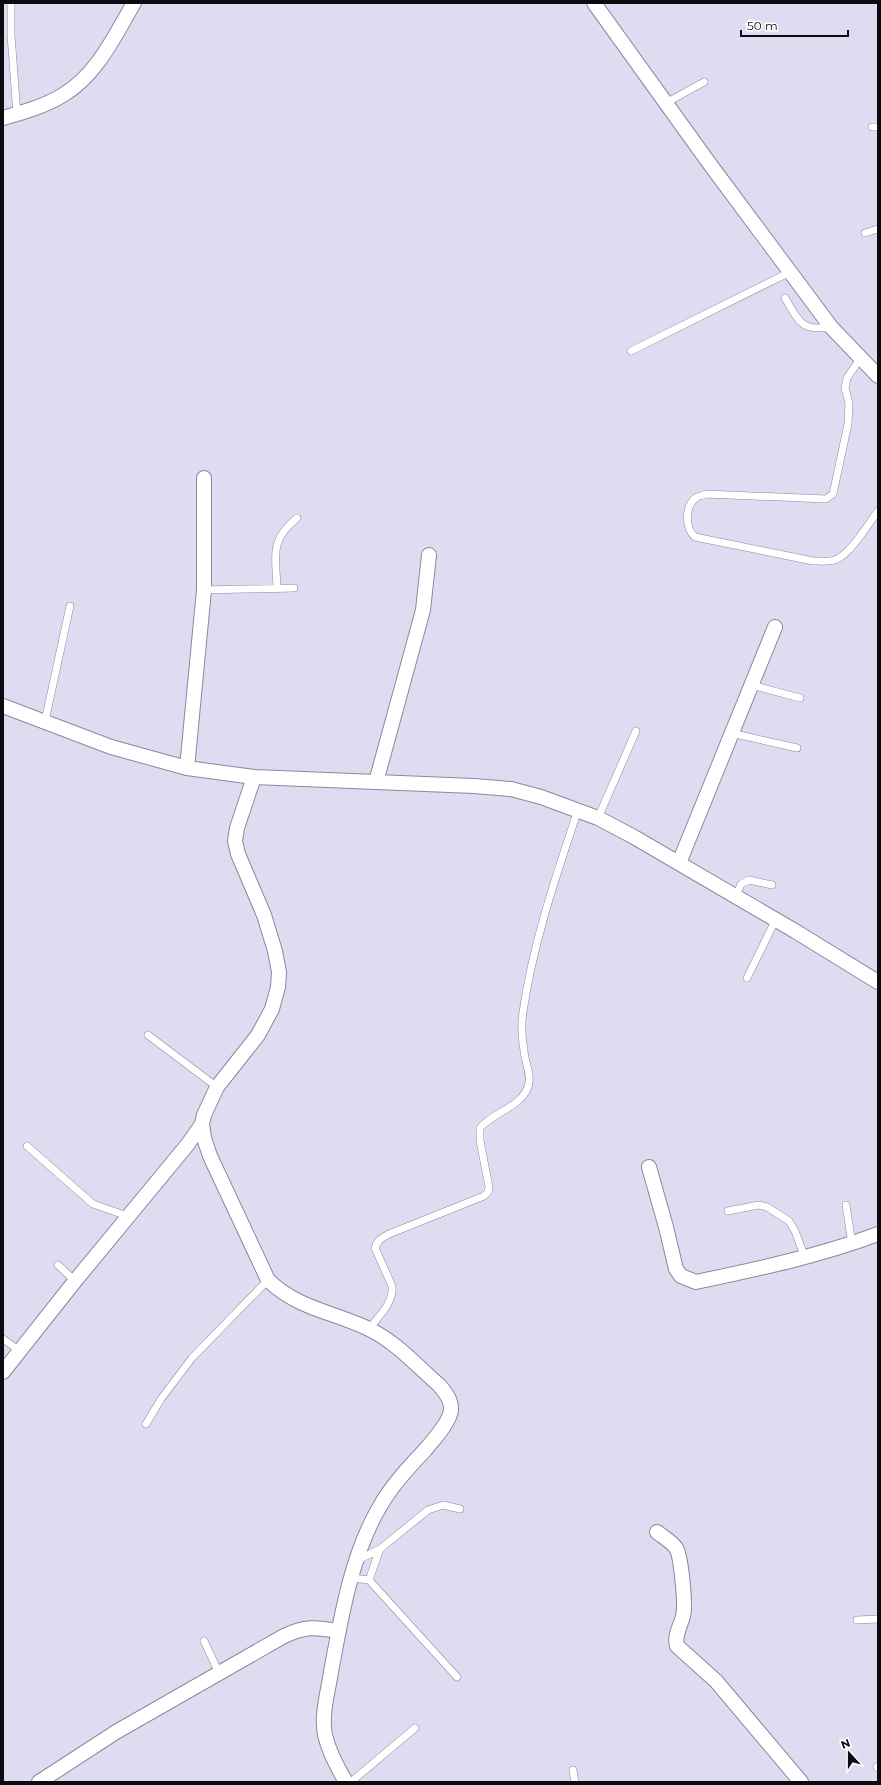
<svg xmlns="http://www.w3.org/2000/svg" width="881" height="1785" viewBox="0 0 881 1785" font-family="Montserrat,sans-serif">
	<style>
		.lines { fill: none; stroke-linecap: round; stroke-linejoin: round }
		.service-casing { stroke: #8b889c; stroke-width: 8 }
		.minor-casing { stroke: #8b889c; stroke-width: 16 }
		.service { stroke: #fff; stroke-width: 7 }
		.minor { stroke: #fff; stroke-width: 14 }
	</style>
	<rect width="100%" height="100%" fill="#dfdcf1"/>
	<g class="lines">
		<defs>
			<path id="service" d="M 11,3 L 11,35 L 17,114
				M 666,103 L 704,82
				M 872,127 L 878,127
				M 865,233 L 878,229
				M 785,298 C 799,321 801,332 831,327
				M 631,351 L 790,272
				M 860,359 L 847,378 L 845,388 L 849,403 L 848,424 L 833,494 L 826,499 L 706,494 C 704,495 700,496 697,497 C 684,506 685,528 695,537 L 813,561 C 820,561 829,562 835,560 C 851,554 868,524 878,511
				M 277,588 C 276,555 269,541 297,518
				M 204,590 L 294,588
				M 751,685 L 800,698
				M 45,721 L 70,606
				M 731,733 L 797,748
				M 598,818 L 636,731
				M 736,896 L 741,884 L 749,880 L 772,885
				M 747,978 L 776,919
				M 148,1035 L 217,1087
				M 27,1146 L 93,1204 L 130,1217
				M 846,1205 L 852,1244
				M 728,1211 L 759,1205 L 767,1207 L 789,1221 L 795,1231 L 805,1258
				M 58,1265 L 75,1281
				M 369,1329 C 378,1317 394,1303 392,1286 L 375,1248 C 377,1240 382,1238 389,1234 L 484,1196 L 488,1192 L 489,1187 L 480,1141 L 480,1128 C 493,1112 520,1108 528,1087 C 532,1075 525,1063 524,1051 C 522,1039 521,1024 523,1012 C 533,943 556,876 578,810
				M 3,1339 L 20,1351
				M 146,1424 L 161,1399 L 192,1358 L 268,1280
				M 356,1561 L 380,1549 L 428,1510 L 443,1505 L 460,1509
				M 352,1578 L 369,1580 L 457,1677
				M 369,1580 L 380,1549
				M 857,1620 L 878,1619
				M 204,1641 L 219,1673
				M 877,1767 L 878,1768
				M 573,1770 L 575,1782
				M 351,1782 L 415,1728"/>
			<path id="minor" d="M 594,3 L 709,163 L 831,327 L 878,376
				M 3,118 C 24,112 45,106 63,95 C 97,75 115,35 134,3
				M 3,706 L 111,747 L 187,768 L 254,777 L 474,786 L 511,789 L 541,797 L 598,818 L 634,837 L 795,931 L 878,982
				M 187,768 L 204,590 L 204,478
				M 254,777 L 237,828 L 235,841 L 238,854 L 264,915 L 275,951 L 279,972 L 278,987 L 272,1009 L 258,1035 L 217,1087 L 204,1115 L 202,1124 L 204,1138 L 210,1156 L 268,1280 C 298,1309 334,1312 369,1329 C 396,1342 417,1366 439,1385 C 447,1394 455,1405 449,1417 C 444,1429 434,1439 426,1449 C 409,1467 391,1486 379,1508 C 351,1556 341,1618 331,1672 C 328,1692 321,1715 325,1735 C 329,1752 337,1767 346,1782
				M 376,782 L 423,610 L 429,555
				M 679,863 L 775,627
				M 649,1167 L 666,1227 L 676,1269 L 681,1276 L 696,1282 C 758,1269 819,1256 878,1234
				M 3,1372 L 75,1281 L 188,1144 L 202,1124
				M 657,1532 C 663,1537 671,1541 676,1548 C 681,1555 686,1606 683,1616 C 681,1625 674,1635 677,1646 L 716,1681 L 801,1782
				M 39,1782 L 116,1732 L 284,1636 C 305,1626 316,1627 338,1631"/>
		</defs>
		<use href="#service" class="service-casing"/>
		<use href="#minor" class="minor-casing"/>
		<use href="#service" class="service"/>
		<use href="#minor" class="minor"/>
	</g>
	<rect width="881" height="1785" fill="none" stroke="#0c0b12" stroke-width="8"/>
	<g transform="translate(849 1753) rotate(339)" stroke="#ffffff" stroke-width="3" paint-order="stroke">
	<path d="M0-3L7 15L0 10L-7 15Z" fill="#0c0b12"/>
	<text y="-6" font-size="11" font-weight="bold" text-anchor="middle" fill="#0c0b12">N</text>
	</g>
	<path d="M741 30v6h107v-6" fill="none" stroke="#0c0b12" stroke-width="2"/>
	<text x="747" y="30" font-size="12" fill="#0c0b12" stroke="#ffffff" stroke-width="3" paint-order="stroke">50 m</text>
</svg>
